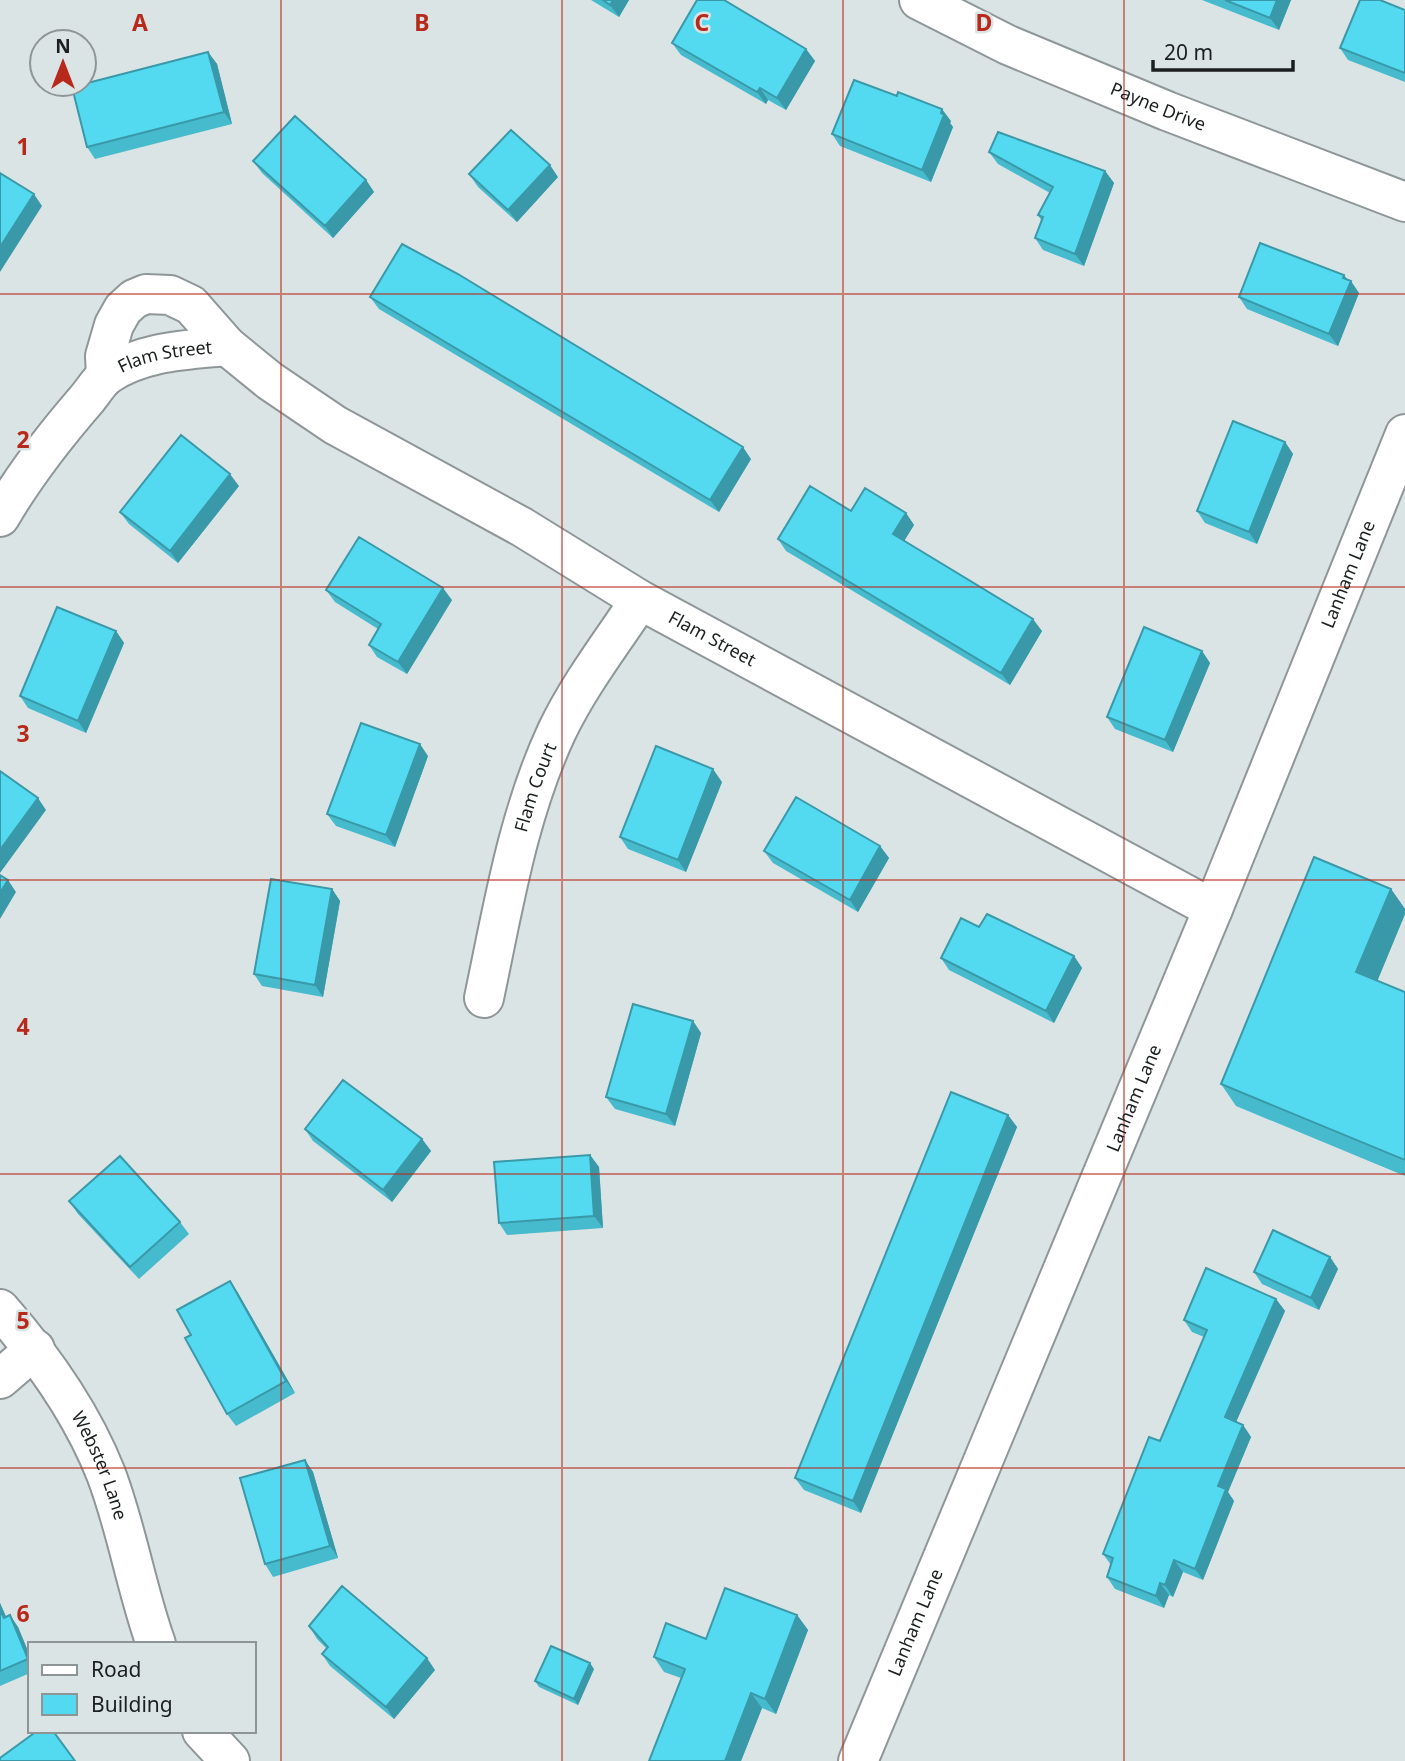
<svg xmlns="http://www.w3.org/2000/svg" width="1405" height="1761" viewBox="0 0 1405 1761" font-family="'Noto Sans',sans-serif">
	<style>
		.lines { fill: none; stroke-linecap: round; stroke-linejoin: round }
		.minor-casing { stroke: #8e9698; stroke-width: 42 }
		.minor { stroke: #fff; stroke-width: 38 }
		.wall { fill: #47bbce }
		.shaded-wall { fill: #3a99a8 }
		.building { fill: #53daf0; stroke: #3a99a8; stroke-width: 2 }
		.grid { fill: none; stroke: #b7291b; stroke-width: 2; stroke-opacity: 0.55 }
		.labels { text-anchor: middle; stroke-width: 5; stroke-linejoin: round; paint-order: stroke }
		.street-label { font-size: 18px; fill: #1b1f1f; stroke: #dbe4e5 }
		.grid-label { font-size: 23px; text-anchor: middle; font-weight: bold; fill: #b7291b; stroke: #dbe4e5; stroke-width: 5; stroke-linejoin: round; paint-order: stroke }
	</style>
	<rect width="100%" height="100%" fill="#dbe4e5"/>
	<g class="lines">
		<defs>
			<g id="minor">
				<path id="s1" d="M 919,0 L 1008,45 L 1167,111 L 1405,202"/>
				<path id="s2" d="M 106,376 L 105,356 L 114,325 L 123,309 L 134,299 L 146,294 L 170,295 L 191,305 L 227,346 L 270,381 L 335,425 L 522,527 L 640,600 L 1213,909"/>
				<path id="s3" d="M 0,517 C 25,474 54,437 86,400 C 93,392 99,381 107,375 C 142,351 186,350 227,346"/>
				<path id="s4" d="M 484,998 C 503,908 518,814 557,731 C 579,685 612,642 640,600"/>
				<path id="s5" d="M 0,1309 C 43,1358 82,1413 106,1474 C 127,1529 136,1588 156,1644"/>
				<path d="M 0,1379 L 35,1349"/>
				<path d="M 202,1731 L 230,1761"/>
				<path id="s6" d="M 858,1761 L 1213,909 L 1405,434"/>
			</g>
		</defs>
		<use href="#minor" class="minor-casing"/>
		<use href="#minor" class="minor"/>
	</g>
	<path class="wall" d="M 591,0 L 629,0 L 619,17 Z
		M 1202,0 L 1291,0 L 1279,30 Z
		M 1405,10 L 1405,82 L 1348,60 L 1340,48 Z
		M 672,43 L 806,49 L 815,61 L 786,110 L 768,100 L 766,104 L 681,55 Z
		M 208,52 L 217,64 L 232,124 L 95,159 L 87,147 Z
		M 951,121 L 950,123 L 953,127 L 931,182 L 840,146 L 832,134 Z
		M 989,152 L 1105,171 L 1114,183 L 1084,266 L 1043,250 L 1035,238 L 1041,220 L 1038,215 L 1050,193 L 998,164 Z
		M 253,161 L 366,180 L 374,192 L 333,238 L 262,173 Z
		M 469,174 L 558,177 L 517,222 L 478,187 Z
		M 1347,279 L 1359,293 L 1338,346 L 1247,309 L 1239,297 Z
		M 370,297 L 751,459 L 719,512 L 379,309 Z
		M 1285,442 L 1293,454 L 1257,544 L 1205,523 L 1197,511 Z
		M 239,486 L 178,563 L 129,524 L 120,512 Z
		M 851,511 L 906,513 L 914,525 L 904,541 L 1042,631 L 1010,685 L 786,551 L 778,539 Z
		M 326,590 L 452,600 L 407,674 L 377,657 L 369,645 L 378,629 L 335,602 Z
		M 116,631 L 124,643 L 86,733 L 28,708 L 20,696 Z
		M 1202,651 L 1210,663 L 1173,752 L 1115,729 L 1107,717 Z
		M 428,756 L 395,847 L 336,826 L 327,814 Z
		M 722,782 L 686,872 L 628,849 L 620,837 Z
		M 880,846 L 889,858 L 858,912 L 773,863 L 764,851 Z
		M 332,889 L 340,901 L 323,997 L 262,986 L 254,974 Z
		M 1391,889 L 1405,909 L 1405,914 L 1377,981 L 1405,992 L 1405,1176 L 1236,1106 L 1221,1084 Z
		M 979,927 L 1074,956 L 1082,968 L 1054,1023 L 949,970 L 941,958 Z
		M 693,1021 L 701,1033 L 675,1126 L 615,1109 L 606,1097 Z
		M 1008,1115 L 1017,1127 L 861,1513 L 804,1490 L 795,1478 Z
		M 305,1129 L 422,1139 L 431,1151 L 392,1202 L 313,1141 Z
		M 590,1155 L 599,1167 L 603,1228 L 507,1235 L 499,1223 Z
		M 69,1201 L 180,1222 L 189,1234 L 139,1279 L 78,1214 Z
		M 1330,1257 L 1338,1269 L 1319,1310 L 1262,1284 L 1254,1272 Z
		M 230,1281 L 238,1293 L 295,1393 L 236,1426 L 227,1414 L 191,1335 Z
		M 1276,1299 L 1285,1311 L 1236,1422 L 1243,1425 L 1251,1437 L 1228,1492 L 1234,1501 L 1203,1580 L 1183,1572 L 1173,1597 L 1169,1595 L 1164,1608 L 1115,1589 L 1107,1577 L 1111,1565 L 1103,1554 L 1160,1441 L 1204,1337 L 1192,1332 L 1184,1320 Z
		M 305,1460 L 313,1472 L 338,1558 L 273,1577 L 265,1564 Z
		M 0,1603 L 6,1617 L 18,1627 L 30,1656 L 30,1673 L 0,1686 Z
		M 797,1615 L 808,1630 L 776,1714 L 762,1708 L 741,1761 L 649,1761 L 681,1678 L 664,1672 L 654,1657 L 706,1639 Z
		M 309,1626 L 435,1670 L 394,1719 L 330,1666 L 322,1654 L 327,1649 L 317,1639 Z
		M 594,1669 L 578,1705 L 539,1687 L 535,1681 Z"/>
	<path class="shaded-wall" d="M 613,0 L 629,0 L 619,17 L 610,5 Z
		M 1277,0 L 1291,0 L 1279,30 L 1270,18 Z
		M 806,49 L 815,61 L 786,110 L 777,98 Z
		M 208,52 L 217,64 L 232,124 L 224,112 Z
		M 760,88 L 768,100 L 766,104 L 757,92 Z
		M 942,109 L 951,121 L 950,123 L 953,127 L 931,182 L 922,170 Z
		M 550,165 L 558,177 L 517,222 L 508,210 Z
		M 1105,171 L 1114,183 L 1084,266 L 1075,254 Z
		M 366,180 L 374,192 L 333,238 L 325,226 Z
		M 34,194 L 42,206 L 0,272 L 0,247 Z
		M 1344,275 L 1350,283 L 1351,281 L 1359,293 L 1338,346 L 1329,334 Z
		M 1285,442 L 1293,454 L 1257,544 L 1249,532 Z
		M 743,447 L 751,459 L 719,512 L 710,500 Z
		M 230,474 L 239,486 L 178,563 L 170,551 Z
		M 906,513 L 914,525 L 901,546 L 893,534 Z
		M 443,588 L 452,600 L 407,674 L 398,662 Z
		M 1033,619 L 1042,631 L 1010,685 L 1001,673 Z
		M 116,631 L 124,643 L 86,733 L 78,721 Z
		M 1202,651 L 1210,663 L 1173,752 L 1165,740 Z
		M 420,744 L 428,756 L 395,847 L 386,835 Z
		M 713,769 L 722,782 L 686,872 L 678,860 Z
		M 38,798 L 46,810 L 0,873 L 0,850 Z
		M 880,846 L 889,858 L 858,912 L 850,900 Z
		M 8,880 L 16,892 L 0,919 L 0,893 Z
		M 332,889 L 340,901 L 323,997 L 315,985 Z
		M 1391,889 L 1405,909 L 1405,914 L 1372,994 L 1356,972 Z
		M 1074,956 L 1082,968 L 1054,1023 L 1046,1011 Z
		M 693,1021 L 701,1033 L 675,1126 L 666,1114 Z
		M 1008,1115 L 1017,1127 L 861,1513 L 853,1501 Z
		M 422,1139 L 431,1151 L 392,1202 L 383,1190 Z
		M 590,1155 L 599,1167 L 603,1228 L 594,1216 Z
		M 1330,1257 L 1338,1269 L 1319,1310 L 1311,1298 Z
		M 230,1281 L 238,1293 L 295,1393 L 286,1381 Z
		M 1276,1299 L 1285,1311 L 1233,1429 L 1225,1417 Z
		M 1243,1425 L 1251,1437 L 1228,1492 L 1234,1501 L 1203,1580 L 1195,1569 L 1218,1486 Z
		M 305,1460 L 313,1472 L 338,1558 L 330,1546 Z
		M 1174,1560 L 1183,1572 L 1173,1597 L 1165,1585 Z
		M 1160,1583 L 1169,1595 L 1164,1608 L 1156,1596 Z
		M 0,1603 L 12,1630 L 4,1618 L 0,1610 Z
		M 10,1615 L 18,1627 L 30,1656 L 30,1662 Z
		M 797,1615 L 808,1630 L 776,1714 L 765,1699 Z
		M 427,1658 L 435,1670 L 394,1719 L 386,1707 Z
		M 590,1663 L 594,1669 L 578,1705 L 574,1699 Z
		M 751,1693 L 762,1708 L 741,1761 L 725,1761 Z"/>
	<path class="building" d="M 603,0 L 613,0 L 610,5 Z
		M 697,0 L 724,0 L 806,49 L 777,98 L 760,88 L 757,92 L 672,43 Z
		M 1225,0 L 1277,0 L 1270,18 Z
		M 1360,0 L 1380,0 L 1405,10 L 1405,73 L 1340,48 Z
		M 208,52 L 224,112 L 87,147 L 72,87 Z
		M 854,80 L 897,96 L 898,92 L 942,109 L 941,113 L 944,115 L 922,170 L 832,134 Z
		M 295,116 L 366,180 L 325,226 L 253,161 Z
		M 511,130 L 550,165 L 508,210 L 469,174 Z
		M 998,132 L 1105,171 L 1075,254 L 1035,238 L 1043,217 L 1038,215 L 1053,187 L 989,152 Z
		M 0,173 L 34,194 L 0,247 Z
		M 1260,243 L 1344,275 L 1343,278 L 1351,281 L 1329,334 L 1239,297 Z
		M 402,244 L 458,274 L 743,447 L 710,500 L 370,297 Z
		M 1233,421 L 1285,442 L 1249,532 L 1197,511 Z
		M 181,435 L 230,474 L 170,551 L 120,512 Z
		M 810,486 L 851,511 L 865,488 L 906,513 L 893,534 L 1033,619 L 1001,673 L 778,539 Z
		M 359,537 L 443,588 L 398,662 L 369,645 L 381,624 L 326,590 Z
		M 57,607 L 116,631 L 78,721 L 20,696 Z
		M 1144,627 L 1202,651 L 1165,740 L 1107,717 Z
		M 361,723 L 420,744 L 386,835 L 327,814 Z
		M 656,746 L 713,769 L 678,860 L 620,837 Z
		M 0,771 L 38,798 L 0,850 Z
		M 796,797 L 880,846 L 850,900 L 764,851 Z
		M 1314,857 L 1391,889 L 1356,972 L 1405,992 L 1405,1160 L 1221,1084 Z
		M 0,875 L 8,880 L 0,893 Z
		M 271,879 L 332,889 L 315,985 L 254,974 Z
		M 987,914 L 1074,956 L 1046,1011 L 941,958 L 961,918 L 979,927 Z
		M 633,1004 L 693,1021 L 666,1114 L 606,1097 Z
		M 343,1080 L 422,1139 L 383,1190 L 305,1129 Z
		M 951,1092 L 1008,1115 L 853,1501 L 795,1478 Z
		M 590,1155 L 594,1216 L 499,1223 L 494,1162 Z
		M 120,1156 L 180,1222 L 130,1267 L 69,1201 Z
		M 1273,1230 L 1330,1257 L 1311,1298 L 1254,1272 Z
		M 1206,1268 L 1276,1299 L 1225,1417 L 1243,1425 L 1218,1486 L 1226,1489 L 1195,1569 L 1174,1560 L 1165,1585 L 1160,1583 L 1156,1596 L 1107,1577 L 1113,1558 L 1103,1554 L 1149,1437 L 1160,1441 L 1207,1330 L 1184,1320 Z
		M 230,1281 L 286,1381 L 227,1414 L 185,1338 L 191,1335 L 177,1310 Z
		M 305,1460 L 330,1546 L 265,1564 L 240,1478 Z
		M 342,1586 L 427,1658 L 386,1707 L 322,1654 L 328,1647 L 309,1626 Z
		M 725,1588 L 797,1615 L 765,1699 L 751,1693 L 725,1761 L 649,1761 L 685,1669 L 654,1657 L 666,1623 L 706,1639 Z
		M 0,1610 L 4,1618 L 10,1615 L 28,1659 L 0,1671 Z
		M 551,1646 L 590,1663 L 574,1699 L 535,1681 Z
		M 37,1731 L 53,1731 L 75,1761 L 0,1761 L 0,1758 Z"/>
	<path class="grid" d="M 281,0 L 281,1761M 562,0 L 562,1761M 843,0 L 843,1761M 1124,0 L 1124,1761M 0,294 L 1405,294M 0,587 L 1405,587M 0,880 L 1405,880M 0,1174 L 1405,1174M 0,1468 L 1405,1468"/>
	<g class="labels">
		<g class="street-label">
			<text dy="6" stroke="none"><textPath href="#s1" startOffset="262">Payne Drive</textPath></text>
			<text dy="6" stroke="none"><textPath href="#s3" startOffset="240">Flam Street</textPath></text>
			<text dy="6" stroke="none"><textPath href="#s6" startOffset="1284">Lanham Lane</textPath></text>
			<text dy="6" stroke="none"><textPath href="#s2" startOffset="768">Flam Street</textPath></text>
			<text dy="6" stroke="none"><textPath href="#s4" startOffset="217">Flam Court</textPath></text>
			<text dy="6" stroke="none"><textPath href="#s6" startOffset="718">Lanham Lane</textPath></text>
			<text dy="6" stroke="none"><textPath href="#s5" startOffset="187">Webster Lane</textPath></text>
			<text dy="6" stroke="none"><textPath href="#s6" startOffset="150">Lanham Lane</textPath></text>
		</g>
	</g>
	<g class="grid-label">
		<text x="140" y="31">A</text>
		<text x="422" y="31">B</text>
		<text x="702" y="31">C</text>
		<text x="984" y="31">D</text>
		<text x="23" y="155">1</text>
		<text x="23" y="448">2</text>
		<text x="23" y="742">3</text>
		<text x="23" y="1035">4</text>
		<text x="23" y="1329">5</text>
		<text x="23" y="1622">6</text>
	</g>
	<rect x="28" y="1642" width="228" height="91" fill="#dbe4e5" stroke="#8e9596" stroke-width="2"/>
	<rect x="42" y="1665" width="35" height="10" fill="#ffffff" stroke="#8e9596" stroke-width="2"/>
	<text x="91" y="1677" font-size="21" fill="#1b1f1f">Road</text>
	<rect x="42" y="1694" width="35" height="21" fill="#53daf0" stroke="#8e9596" stroke-width="2"/>
	<text x="91" y="1712" font-size="21" fill="#1b1f1f">Building</text>
	<g transform="translate(63 63)"><circle r="33" fill="#dbe4e5" stroke="#8e9596" stroke-width="2"/>
	<path d="M0-5L12 26L0 18L-12 26Z" fill="#b7291b"/>
	<text y="-10" font-size="19" font-weight="bold" text-anchor="middle" fill="#1b1f1f">N</text>
	</g>
	<path d="M1153 60v10h140v-10" fill="none" stroke="#1b1f1f" stroke-width="3.5"/>
	<text x="1164" y="60" font-size="21" fill="#1b1f1f" stroke="#dbe4e5" stroke-width="5" paint-order="stroke">20 m</text>
</svg>
